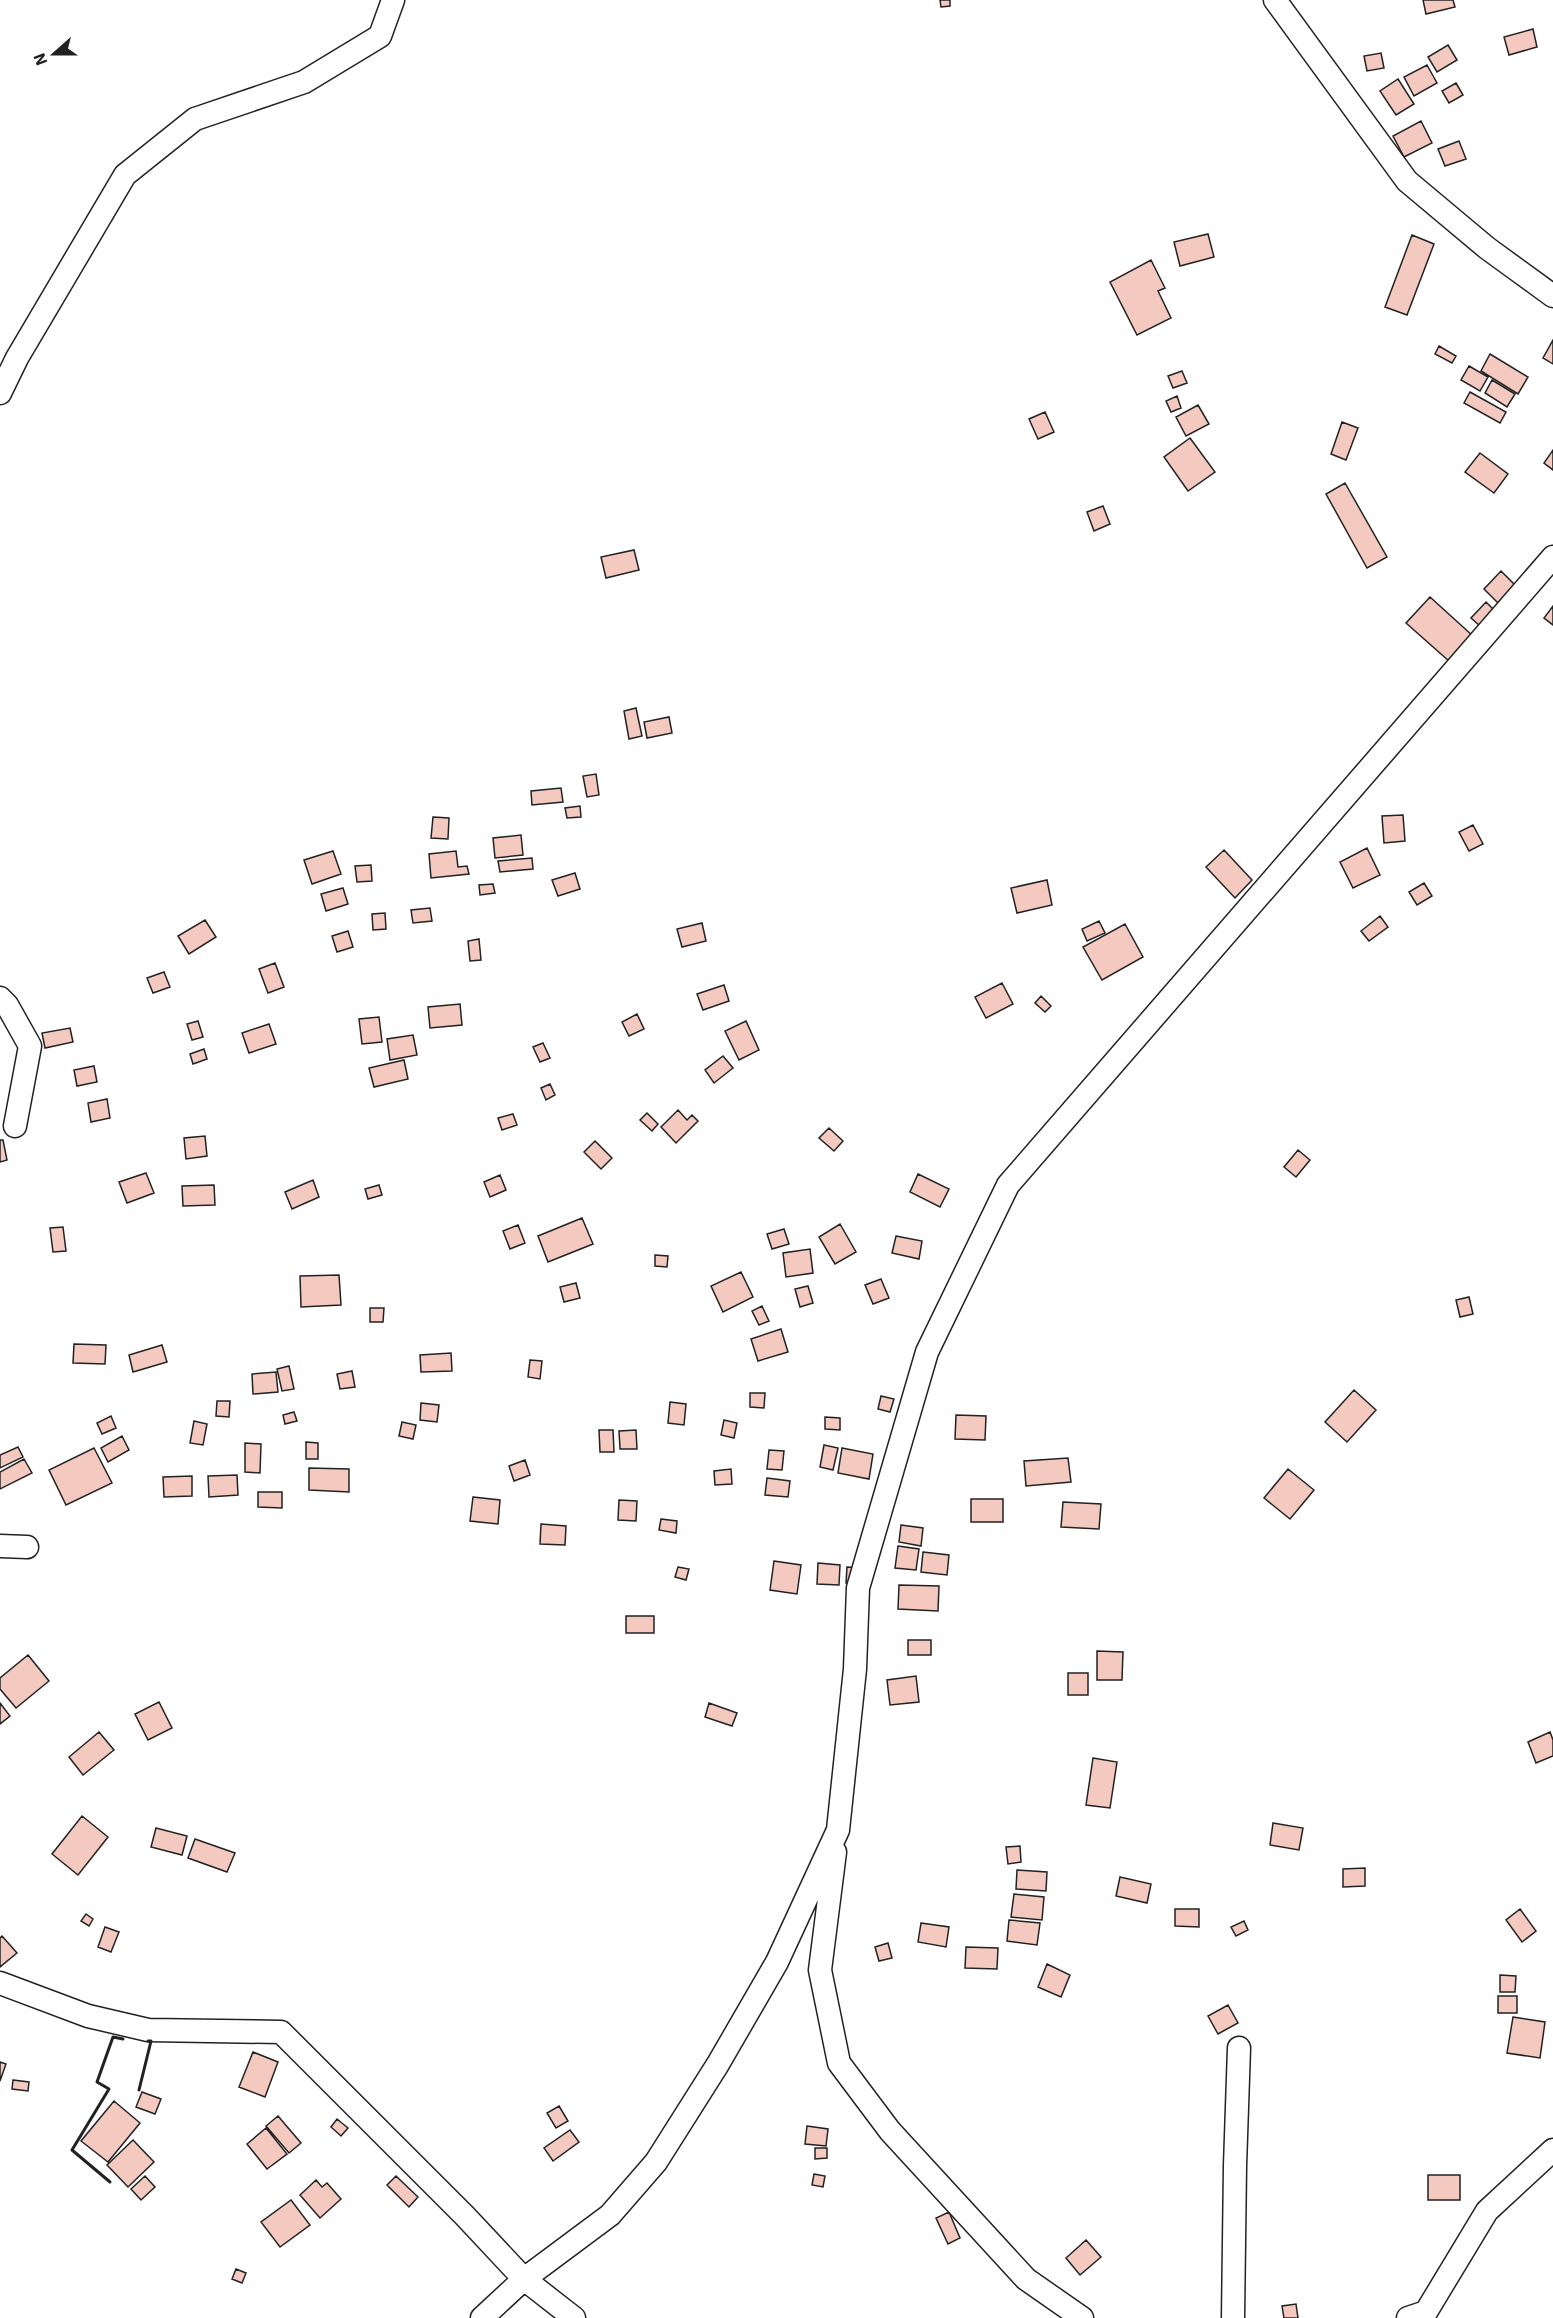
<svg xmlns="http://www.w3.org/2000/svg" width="1553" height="2318" viewBox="0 0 1553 2318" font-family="'IBM Plex Sans',sans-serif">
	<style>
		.building { fill: #f3c9c0; stroke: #222; stroke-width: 1.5 }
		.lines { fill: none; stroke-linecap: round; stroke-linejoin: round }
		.minor-casing { stroke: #222; stroke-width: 25 }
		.minor { stroke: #fff; stroke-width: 22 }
		.wall { stroke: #222; stroke-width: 3 }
	</style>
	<rect width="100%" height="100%" fill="#fff"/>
	<path class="building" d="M 940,0 L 950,0 L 950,6 L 941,7 Z
		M 1423,0 L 1453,0 L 1455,7 L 1426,14 Z
		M 1533,29 L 1537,47 L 1509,55 L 1504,37 Z
		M 1448,45 L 1457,60 L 1437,72 L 1428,57 Z
		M 1381,53 L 1384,68 L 1367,71 L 1364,56 Z
		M 1427,65 L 1437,83 L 1414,96 L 1404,77 Z
		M 1398,79 L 1414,104 L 1396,115 L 1380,91 Z
		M 1456,83 L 1463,95 L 1449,103 L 1442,91 Z
		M 1421,121 L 1432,143 L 1404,157 L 1393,136 Z
		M 1459,141 L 1466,159 L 1445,166 L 1438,149 Z
		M 1208,234 L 1214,257 L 1180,266 L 1174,242 Z
		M 1412,235 L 1434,244 L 1407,315 L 1385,307 Z
		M 1151,260 L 1165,288 L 1158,291 L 1171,318 L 1137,335 L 1110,282 Z
		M 1553,340 L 1553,364 L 1543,358 Z
		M 1439,346 L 1456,356 L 1452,363 L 1435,354 Z
		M 1490,354 L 1528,377 L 1518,394 L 1481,371 Z
		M 1469,366 L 1488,377 L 1480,391 L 1461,380 Z
		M 1182,371 L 1187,383 L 1173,388 L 1168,376 Z
		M 1492,380 L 1515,394 L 1507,407 L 1485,393 Z
		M 1470,392 L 1506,412 L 1500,423 L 1464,403 Z
		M 1177,396 L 1181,408 L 1171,412 L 1166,401 Z
		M 1198,405 L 1209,424 L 1186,436 L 1176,417 Z
		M 1045,412 L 1054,432 L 1038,439 L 1029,419 Z
		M 1342,422 L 1358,428 L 1346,460 L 1331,454 Z
		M 1190,438 L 1215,472 L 1188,491 L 1164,457 Z
		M 1553,450 L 1553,470 L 1544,463 Z
		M 1480,453 L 1508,474 L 1494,493 L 1465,472 Z
		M 1345,483 L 1387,557 L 1367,568 L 1326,494 Z
		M 1103,506 L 1110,524 L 1094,531 L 1087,512 Z
		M 634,550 L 639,570 L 606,578 L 601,557 Z
		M 1501,571 L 1515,585 L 1498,603 L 1484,589 Z
		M 1430,597 L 1473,636 L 1450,662 L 1406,623 Z
		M 1486,602 L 1494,610 L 1480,626 L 1471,618 Z
		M 1553,606 L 1553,625 L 1544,618 Z
		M 636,708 L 642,736 L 629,739 L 624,711 Z
		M 669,717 L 672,733 L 647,738 L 644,722 Z
		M 596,774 L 599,795 L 587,797 L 583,776 Z
		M 561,788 L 563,802 L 532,805 L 531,791 Z
		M 580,806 L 581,817 L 567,818 L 565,808 Z
		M 1403,815 L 1405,841 L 1384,843 L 1382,816 Z
		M 433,817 L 449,818 L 448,839 L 431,838 Z
		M 1473,825 L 1483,844 L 1469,851 L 1459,832 Z
		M 521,835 L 523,855 L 495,858 L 493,838 Z
		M 1367,848 L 1380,875 L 1353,888 L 1340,862 Z
		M 1224,850 L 1252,880 L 1235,898 L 1206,867 Z
		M 333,851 L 341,874 L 312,884 L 304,860 Z
		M 456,851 L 458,867 L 467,866 L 469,874 L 431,878 L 429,854 Z
		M 532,858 L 533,869 L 500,872 L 498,861 Z
		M 371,865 L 372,881 L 357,882 L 355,866 Z
		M 575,873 L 580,889 L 558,896 L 552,880 Z
		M 1047,880 L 1052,905 L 1017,913 L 1011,888 Z
		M 1424,883 L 1432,896 L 1417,905 L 1409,892 Z
		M 493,884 L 495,893 L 480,895 L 479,885 Z
		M 343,888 L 348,904 L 326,911 L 321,894 Z
		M 430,908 L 432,921 L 413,923 L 411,910 Z
		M 385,913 L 386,929 L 373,930 L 372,914 Z
		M 1380,916 L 1388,927 L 1369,941 L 1361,931 Z
		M 205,920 L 216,937 L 189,954 L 178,936 Z
		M 1099,921 L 1105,933 L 1087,941 L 1082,929 Z
		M 702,923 L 706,941 L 682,947 L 677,929 Z
		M 1125,924 L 1143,957 L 1102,980 L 1083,947 Z
		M 348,931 L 353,947 L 337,952 L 332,936 Z
		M 479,939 L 481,960 L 470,961 L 468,941 Z
		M 275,963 L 284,987 L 268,993 L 259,969 Z
		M 164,972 L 170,987 L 153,993 L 147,978 Z
		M 1002,983 L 1013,1004 L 986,1018 L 975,997 Z
		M 724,985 L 729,1001 L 703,1010 L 697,994 Z
		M 1041,996 L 1051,1006 L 1045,1012 L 1035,1003 Z
		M 460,1004 L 462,1025 L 430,1028 L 428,1007 Z
		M 637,1014 L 644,1029 L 629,1036 L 622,1022 Z
		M 379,1017 L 382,1042 L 362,1044 L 359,1019 Z
		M 198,1021 L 203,1037 L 192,1040 L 187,1024 Z
		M 746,1021 L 759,1050 L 739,1060 L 725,1031 Z
		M 269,1024 L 276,1044 L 249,1053 L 242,1033 Z
		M 70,1028 L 73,1042 L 45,1048 L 42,1033 Z
		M 413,1035 L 417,1055 L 390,1060 L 387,1039 Z
		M 543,1043 L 550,1058 L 540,1062 L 533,1047 Z
		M 204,1049 L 207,1059 L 193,1064 L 190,1054 Z
		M 723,1056 L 733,1068 L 714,1083 L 705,1070 Z
		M 404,1060 L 408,1079 L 374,1087 L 369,1068 Z
		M 94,1066 L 97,1082 L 77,1086 L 74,1070 Z
		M 550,1084 L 555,1095 L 546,1100 L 541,1088 Z
		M 107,1099 L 110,1118 L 91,1122 L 88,1103 Z
		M 678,1110 L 687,1120 L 692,1115 L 698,1121 L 676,1143 L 661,1127 Z
		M 647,1113 L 658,1124 L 652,1131 L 640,1120 Z
		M 513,1114 L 517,1125 L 502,1130 L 498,1118 Z
		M 829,1128 L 843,1141 L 834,1151 L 819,1138 Z
		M 205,1136 L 207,1156 L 186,1159 L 184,1138 Z
		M 0,1140 L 3,1140 L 7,1160 L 0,1162 Z
		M 595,1141 L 612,1158 L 601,1169 L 584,1152 Z
		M 1298,1150 L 1310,1160 L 1296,1177 L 1284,1167 Z
		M 146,1173 L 154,1193 L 127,1203 L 119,1182 Z
		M 918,1174 L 949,1189 L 940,1207 L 910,1192 Z
		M 500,1175 L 506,1190 L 490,1197 L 484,1182 Z
		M 313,1180 L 319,1197 L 292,1209 L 285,1192 Z
		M 214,1185 L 215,1205 L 183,1206 L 182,1186 Z
		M 379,1185 L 382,1195 L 368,1199 L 365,1189 Z
		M 582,1218 L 593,1244 L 548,1262 L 538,1236 Z
		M 840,1224 L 856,1252 L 835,1264 L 819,1237 Z
		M 518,1225 L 525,1243 L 510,1249 L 503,1231 Z
		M 63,1227 L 66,1251 L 53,1252 L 50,1228 Z
		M 784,1229 L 789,1244 L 772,1249 L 767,1234 Z
		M 896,1236 L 922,1241 L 919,1259 L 892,1253 Z
		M 810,1249 L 813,1273 L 786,1277 L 783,1253 Z
		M 655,1255 L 668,1256 L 667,1267 L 655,1266 Z
		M 741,1272 L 753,1297 L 723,1312 L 711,1286 Z
		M 339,1275 L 341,1305 L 301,1307 L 300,1276 Z
		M 881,1279 L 889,1298 L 873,1304 L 865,1285 Z
		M 576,1283 L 580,1298 L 564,1302 L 560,1287 Z
		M 808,1286 L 813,1303 L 800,1307 L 795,1289 Z
		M 1469,1297 L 1473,1314 L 1460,1317 L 1456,1300 Z
		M 762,1306 L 769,1321 L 759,1325 L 752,1311 Z
		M 370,1308 L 384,1308 L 383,1322 L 370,1322 Z
		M 781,1329 L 788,1352 L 758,1361 L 751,1339 Z
		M 74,1344 L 106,1345 L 105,1364 L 73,1363 Z
		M 162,1345 L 167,1362 L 133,1372 L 129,1355 Z
		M 451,1353 L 452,1371 L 421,1372 L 420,1355 Z
		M 530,1360 L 542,1361 L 540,1379 L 528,1377 Z
		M 289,1366 L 294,1389 L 282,1391 L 277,1369 Z
		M 352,1371 L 355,1387 L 340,1389 L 337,1374 Z
		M 276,1372 L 278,1392 L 253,1394 L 252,1374 Z
		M 1354,1390 L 1376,1410 L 1347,1442 L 1325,1422 Z
		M 750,1393 L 765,1393 L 764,1408 L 750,1407 Z
		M 881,1396 L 894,1399 L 890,1412 L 878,1409 Z
		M 217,1401 L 230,1401 L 229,1417 L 216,1416 Z
		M 670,1402 L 686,1404 L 684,1425 L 668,1423 Z
		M 421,1403 L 439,1405 L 437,1422 L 420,1420 Z
		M 294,1412 L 297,1421 L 285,1424 L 283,1415 Z
		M 956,1415 L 986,1416 L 985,1440 L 955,1439 Z
		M 111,1416 L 116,1428 L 102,1434 L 97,1423 Z
		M 825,1417 L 840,1418 L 840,1430 L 825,1429 Z
		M 724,1420 L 737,1423 L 734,1438 L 721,1435 Z
		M 194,1421 L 207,1424 L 203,1445 L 190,1443 Z
		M 402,1422 L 416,1425 L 413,1439 L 399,1436 Z
		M 599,1430 L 613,1430 L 614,1452 L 600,1452 Z
		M 636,1430 L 637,1449 L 620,1449 L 619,1431 Z
		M 122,1436 L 129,1450 L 108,1462 L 101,1448 Z
		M 306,1442 L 318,1443 L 318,1459 L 306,1459 Z
		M 245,1443 L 261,1444 L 260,1473 L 245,1472 Z
		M 824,1445 L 838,1448 L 833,1470 L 820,1467 Z
		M 18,1447 L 23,1457 L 0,1468 L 0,1455 Z
		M 94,1448 L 112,1483 L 66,1505 L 49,1470 Z
		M 842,1448 L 873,1454 L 869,1479 L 838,1473 Z
		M 769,1450 L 784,1451 L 782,1470 L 767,1469 Z
		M 1068,1458 L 1071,1482 L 1026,1486 L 1024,1461 Z
		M 24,1459 L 32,1473 L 0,1489 L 0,1472 Z
		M 525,1460 L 530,1475 L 514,1481 L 509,1466 Z
		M 309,1468 L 349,1469 L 349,1492 L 309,1490 Z
		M 731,1469 L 732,1484 L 715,1485 L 714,1471 Z
		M 1288,1469 L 1314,1490 L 1290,1519 L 1264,1498 Z
		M 237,1475 L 238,1495 L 209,1497 L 208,1476 Z
		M 192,1476 L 192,1496 L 164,1497 L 163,1477 Z
		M 767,1478 L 790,1481 L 788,1497 L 765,1495 Z
		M 258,1492 L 282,1492 L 282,1508 L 258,1507 Z
		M 473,1497 L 500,1500 L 498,1524 L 470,1521 Z
		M 971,1499 L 1003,1499 L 1003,1522 L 971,1522 Z
		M 619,1500 L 637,1501 L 636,1521 L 618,1520 Z
		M 1063,1502 L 1101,1504 L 1099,1529 L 1061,1527 Z
		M 661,1519 L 677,1521 L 676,1533 L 659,1530 Z
		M 541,1524 L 566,1526 L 565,1545 L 540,1544 Z
		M 901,1525 L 923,1528 L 921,1546 L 899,1542 Z
		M 898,1546 L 919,1549 L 916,1570 L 895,1568 Z
		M 923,1552 L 949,1555 L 947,1575 L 921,1572 Z
		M 774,1561 L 801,1565 L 797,1594 L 770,1590 Z
		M 818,1563 L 840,1565 L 839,1585 L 817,1584 Z
		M 678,1567 L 689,1569 L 686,1580 L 675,1577 Z
		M 847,1567 L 861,1568 L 860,1584 L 846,1583 Z
		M 899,1585 L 939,1586 L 938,1611 L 898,1609 Z
		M 626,1616 L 654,1616 L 654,1633 L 626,1633 Z
		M 908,1640 L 931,1640 L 931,1655 L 908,1655 Z
		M 1097,1651 L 1123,1652 L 1122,1680 L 1097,1680 Z
		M 28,1655 L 49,1681 L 16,1708 L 0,1689 L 0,1678 Z
		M 1068,1673 L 1088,1673 L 1088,1695 L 1068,1695 Z
		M 916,1676 L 919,1702 L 890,1705 L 887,1680 Z
		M 159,1702 L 172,1728 L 148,1740 L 135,1714 Z
		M 0,1703 L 10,1716 L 0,1724 Z
		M 709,1703 L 737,1713 L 732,1726 L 705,1717 Z
		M 99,1732 L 114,1750 L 83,1775 L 69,1757 Z
		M 1550,1732 L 1553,1740 L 1553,1756 L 1536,1763 L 1528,1742 Z
		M 1093,1758 L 1117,1762 L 1110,1808 L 1086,1805 Z
		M 82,1816 L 108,1837 L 78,1875 L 52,1854 Z
		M 1273,1823 L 1303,1828 L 1299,1850 L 1270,1845 Z
		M 156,1828 L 187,1836 L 182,1855 L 151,1847 Z
		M 195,1839 L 235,1853 L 227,1872 L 188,1858 Z
		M 1020,1846 L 1021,1862 L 1008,1864 L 1006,1847 Z
		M 1365,1868 L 1365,1886 L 1343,1887 L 1343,1869 Z
		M 1017,1870 L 1047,1872 L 1046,1891 L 1016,1889 Z
		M 1120,1877 L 1151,1884 L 1147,1903 L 1116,1896 Z
		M 1014,1894 L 1044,1897 L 1042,1920 L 1011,1917 Z
		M 1175,1909 L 1199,1909 L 1199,1927 L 1175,1926 Z
		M 1520,1909 L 1536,1931 L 1522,1942 L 1506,1920 Z
		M 86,1914 L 93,1919 L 89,1926 L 81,1921 Z
		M 1009,1920 L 1040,1923 L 1037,1945 L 1007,1941 Z
		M 1244,1921 L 1248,1930 L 1236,1936 L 1231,1927 Z
		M 921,1923 L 949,1927 L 946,1947 L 918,1942 Z
		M 105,1927 L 119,1932 L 111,1952 L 98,1947 Z
		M 2,1936 L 17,1953 L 0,1967 L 0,1938 Z
		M 888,1943 L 892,1958 L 879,1961 L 875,1947 Z
		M 966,1947 L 998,1948 L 997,1969 L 965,1968 Z
		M 1047,1964 L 1070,1975 L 1061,1997 L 1038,1987 Z
		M 1500,1975 L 1516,1976 L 1515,1992 L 1500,1992 Z
		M 1498,1996 L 1517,1996 L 1517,2013 L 1498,2013 Z
		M 1228,2005 L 1238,2023 L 1218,2034 L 1208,2016 Z
		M 1513,2017 L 1545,2022 L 1540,2058 L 1507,2053 Z
		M 253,2052 L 278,2062 L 265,2097 L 239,2087 Z
		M 0,2062 L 6,2064 L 0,2081 Z
		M 13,2080 L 29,2082 L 28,2091 L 12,2089 Z
		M 142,2092 L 161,2099 L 155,2114 L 136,2107 Z
		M 114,2101 L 140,2123 L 108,2162 L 81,2141 Z
		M 559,2106 L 568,2121 L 556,2128 L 547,2113 Z
		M 278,2116 L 301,2143 L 289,2153 L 266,2126 Z
		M 337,2119 L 348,2128 L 341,2136 L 331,2127 Z
		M 807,2126 L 828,2129 L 826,2146 L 805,2144 Z
		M 266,2128 L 287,2154 L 267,2169 L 247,2144 Z
		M 570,2130 L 579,2142 L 553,2161 L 544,2148 Z
		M 133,2140 L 154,2162 L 128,2187 L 107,2165 Z
		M 815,2148 L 827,2148 L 827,2158 L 815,2159 Z
		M 814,2174 L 825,2176 L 823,2187 L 812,2185 Z
		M 1428,2175 L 1460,2175 L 1460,2200 L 1428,2200 Z
		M 145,2176 L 155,2187 L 141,2200 L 131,2189 Z
		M 396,2176 L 418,2197 L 409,2207 L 387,2185 Z
		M 316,2180 L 322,2187 L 327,2183 L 341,2199 L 320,2218 L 300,2195 Z
		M 291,2200 L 310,2225 L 280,2247 L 261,2222 Z
		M 949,2212 L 960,2238 L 948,2244 L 936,2218 Z
		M 1086,2240 L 1101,2257 L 1080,2275 L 1066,2258 Z
		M 236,2269 L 246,2273 L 242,2283 L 232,2279 Z
		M 1296,2304 L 1298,2318 L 1284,2318 L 1282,2306 Z"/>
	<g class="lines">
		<defs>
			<path id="minor" d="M 1275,0 L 1407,181 L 1487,248 L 1553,296
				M 0,393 L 17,358 L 125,175 L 195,119 L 304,82 L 380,36 L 393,0
				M 0,998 L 7,1005 L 30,1046 L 15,1126
				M 0,1546 L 27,1547
				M 835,1852 L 820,1970 L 839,2063 L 890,2131 L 1026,2279 L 1082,2318
				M 0,1983 L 88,2016 L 148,2030 L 281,2032 L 465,2216 L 524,2279 L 574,2318
				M 482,2318 L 524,2279 L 610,2215 L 656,2162 L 718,2064 L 777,1962 L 838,1830 L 855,1669 L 858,1588 L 927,1352 L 1008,1185 L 1553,557
				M 1233,2318 L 1235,2166 L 1239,2048
				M 1408,2318 L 1426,2312 L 1487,2211 L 1553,2150"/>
		</defs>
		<use href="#minor" class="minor-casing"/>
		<use href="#minor" class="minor"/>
		<path class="wall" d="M 139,2090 L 151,2041 L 148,2041
			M 110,2182 L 72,2150 L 109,2089 L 97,2082 L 113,2037 L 123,2039"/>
	</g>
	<g transform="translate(54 54) rotate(249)" stroke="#ffffff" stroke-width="4.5" paint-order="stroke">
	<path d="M0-4.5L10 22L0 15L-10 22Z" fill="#222222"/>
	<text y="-9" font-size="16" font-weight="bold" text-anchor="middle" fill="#222222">N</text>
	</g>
</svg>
